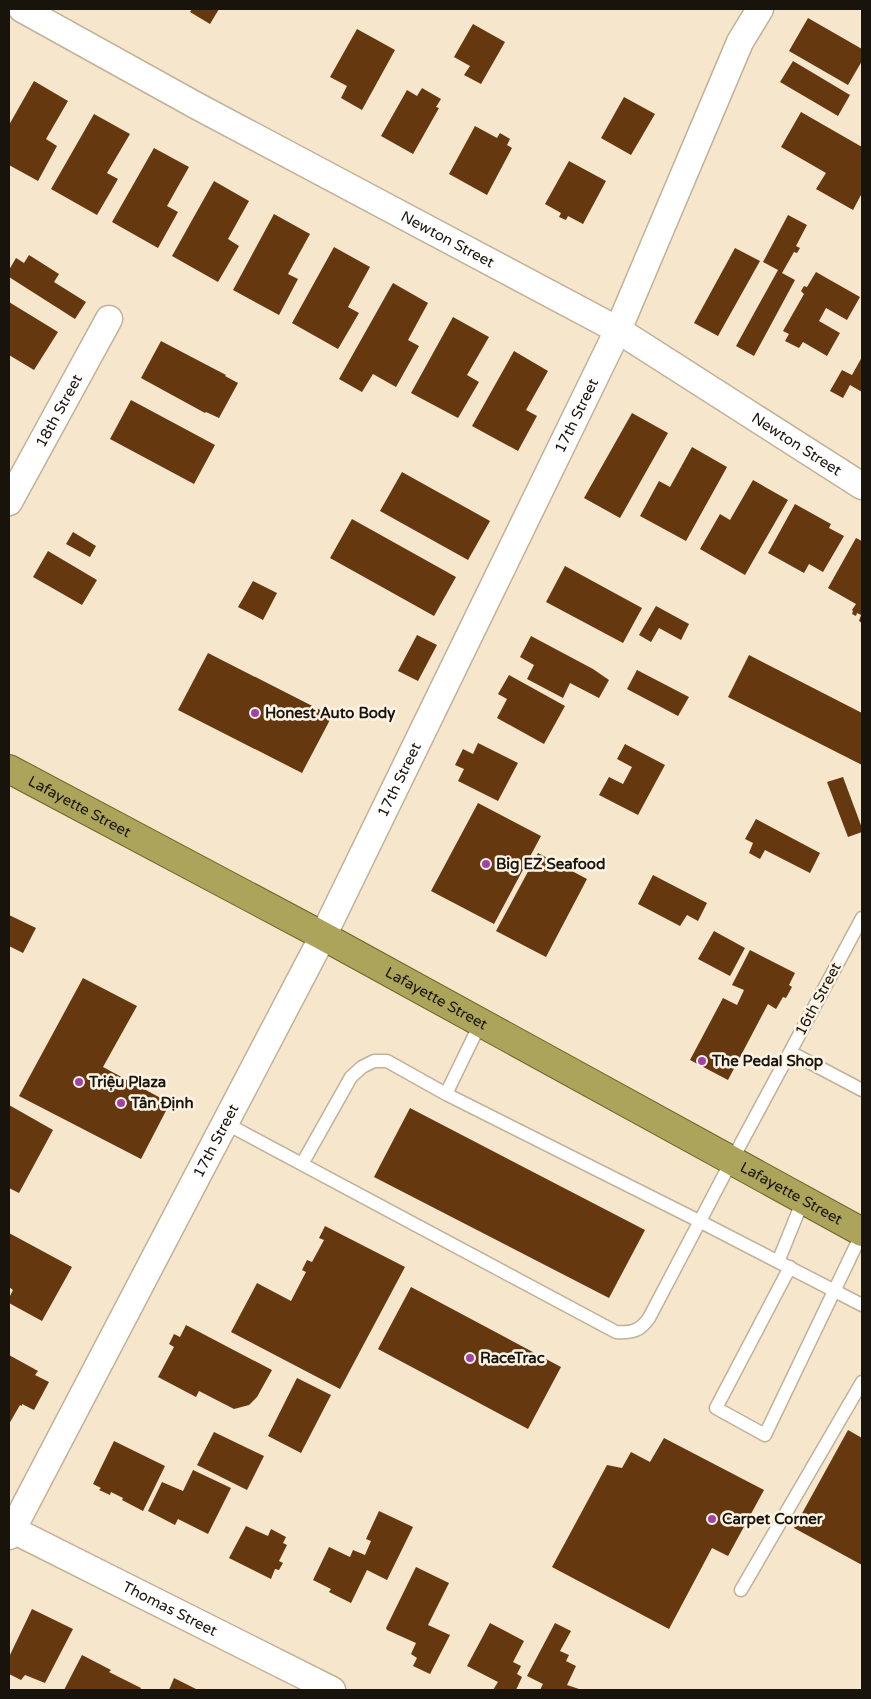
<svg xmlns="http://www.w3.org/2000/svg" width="871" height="1699" viewBox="0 0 871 1699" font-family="'Varela Round',sans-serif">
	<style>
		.building { fill: #65380f }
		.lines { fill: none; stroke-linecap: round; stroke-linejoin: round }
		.service-casing { stroke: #c0b199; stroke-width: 15 }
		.minor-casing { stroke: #c0b199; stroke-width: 29 }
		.trunk-casing { stroke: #6c6324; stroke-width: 30 }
		.service { stroke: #fff; stroke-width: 12 }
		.minor { stroke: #fff; stroke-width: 26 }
		.trunk { stroke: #aca45a; stroke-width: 28 }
		.poi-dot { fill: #a341a7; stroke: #fef4e5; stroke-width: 2 }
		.labels { text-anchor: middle; stroke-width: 5; stroke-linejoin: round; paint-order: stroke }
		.street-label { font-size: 15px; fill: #19140b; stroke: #fef4e5 }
		.poi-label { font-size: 15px; font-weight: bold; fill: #19140b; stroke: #fef4e5; text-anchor: start }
	</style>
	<rect width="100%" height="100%" fill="#f6e6cc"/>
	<path class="building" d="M 192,9 L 219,9 L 210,24 L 190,12 Z
		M 808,18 L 862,49 L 862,61 L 848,85 L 789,51 Z
		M 473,24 L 505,42 L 481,84 L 464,75 L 470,66 L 454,57 Z
		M 357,29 L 395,50 L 362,110 L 341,98 L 347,86 L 330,77 Z
		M 793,61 L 850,95 L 838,116 L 780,82 Z
		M 34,81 L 68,101 L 46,139 L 57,146 L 38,181 L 9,165 L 9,125 Z
		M 422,88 L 441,99 L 436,107 L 439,108 L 413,154 L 381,136 L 407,90 L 417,96 Z
		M 624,97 L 655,114 L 631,155 L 601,138 Z
		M 801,112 L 862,147 L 862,193 L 853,210 L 816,189 L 826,173 L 781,147 Z
		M 94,114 L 130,134 L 107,173 L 118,179 L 97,215 L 51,189 Z
		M 475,126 L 497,138 L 500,133 L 510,139 L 507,145 L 512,148 L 487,195 L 449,174 Z
		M 154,148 L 189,167 L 167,206 L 178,212 L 158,248 L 112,222 Z
		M 569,161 L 606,181 L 583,224 L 568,216 L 566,220 L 559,217 L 561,213 L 545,204 Z
		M 214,181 L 249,201 L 228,239 L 239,246 L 218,282 L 172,256 Z
		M 274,214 L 310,234 L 288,274 L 298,279 L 279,315 L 233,290 Z
		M 788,215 L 807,225 L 796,246 L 800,248 L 797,253 L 794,252 L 782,273 L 795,280 L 754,356 L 736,346 L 778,270 L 763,262 Z
		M 334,247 L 370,267 L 348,307 L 359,313 L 338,349 L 292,323 Z
		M 735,248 L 760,261 L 718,336 L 694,323 Z
		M 29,255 L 59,274 L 54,282 L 86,302 L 75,319 L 9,277 L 9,270 L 16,258 L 24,263 Z
		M 816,272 L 860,297 L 847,320 L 826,308 L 819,321 L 840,333 L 827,356 L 803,342 L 799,348 L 785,341 L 789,334 L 783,331 L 804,294 L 801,291 L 804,286 L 807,287 Z
		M 393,283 L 428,303 L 408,340 L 419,346 L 396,387 L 373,374 L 362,392 L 339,379 Z
		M 9,302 L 58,332 L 34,370 L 9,355 Z
		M 453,317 L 489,337 L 467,375 L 479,382 L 458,418 L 411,393 Z
		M 161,341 L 226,375 L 225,376 L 238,383 L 219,418 L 206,412 L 205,413 L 141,378 Z
		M 514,351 L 548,371 L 526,410 L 537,416 L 518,451 L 472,426 Z
		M 862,357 L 862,392 L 850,385 L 843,398 L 830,391 L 842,370 L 852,375 Z
		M 131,400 L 215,445 L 194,484 L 110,439 Z
		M 632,413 L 668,433 L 620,518 L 584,498 Z
		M 692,447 L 727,467 L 686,541 L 640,516 L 659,481 L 670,487 Z
		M 402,472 L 490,521 L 468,560 L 380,511 Z
		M 753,480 L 788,500 L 745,575 L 700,549 L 720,514 L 730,520 Z
		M 795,504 L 831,524 L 829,528 L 844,536 L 823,572 L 809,564 L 804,573 L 768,553 Z
		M 352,519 L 456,577 L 434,616 L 330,558 Z
		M 73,532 L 96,546 L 90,557 L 66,544 Z
		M 856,538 L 862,541 L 862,623 L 859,621 L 861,615 L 857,613 L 856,616 L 852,614 L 853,611 L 852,610 L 856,604 L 828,588 Z
		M 48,551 L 97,580 L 82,605 L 33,577 Z
		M 565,566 L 642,608 L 623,643 L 546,602 Z
		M 253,581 L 277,593 L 263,620 L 238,607 Z
		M 656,606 L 689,624 L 681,640 L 659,628 L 651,642 L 639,635 Z
		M 417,635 L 437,645 L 418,681 L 398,671 Z
		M 531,636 L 593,669 L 609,680 L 599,698 L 570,683 L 563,698 L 527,679 L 534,665 L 520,657 Z
		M 208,653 L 332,716 L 302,773 L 178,710 Z
		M 749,655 L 862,713 L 862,765 L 728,697 Z
		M 637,670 L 689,697 L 678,716 L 627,689 Z
		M 509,675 L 565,706 L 544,744 L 497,718 L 507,699 L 498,694 Z
		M 478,743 L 518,763 L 498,801 L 458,781 L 464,769 L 455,765 L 463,749 L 473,754 Z
		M 625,744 L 665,765 L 638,815 L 599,795 L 609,777 L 623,784 L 632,767 L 617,759 Z
		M 843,777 L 862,828 L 862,832 L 848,837 L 827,782 Z
		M 478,803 L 541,836 L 494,924 L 431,891 Z
		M 756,819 L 820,853 L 810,873 L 765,850 L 760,859 L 749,853 L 753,843 L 745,839 Z
		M 538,853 L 587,879 L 546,957 L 496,931 Z
		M 653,875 L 707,903 L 698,921 L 687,915 L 680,926 L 638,904 Z
		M 9,915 L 36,928 L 23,953 L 9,946 Z
		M 714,931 L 745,948 L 730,976 L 698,959 Z
		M 750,950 L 795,973 L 789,985 L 792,987 L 786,998 L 783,997 L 776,1009 L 768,1004 L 728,1080 L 690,1060 L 723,998 L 737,1005 L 744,990 L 732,985 Z
		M 83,978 L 137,1006 L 103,1067 L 170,1103 L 141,1159 L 19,1096 Z
		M 9,1105 L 53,1130 L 19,1193 L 9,1188 Z
		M 410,1108 L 645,1230 L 609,1298 L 374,1177 Z
		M 325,1226 L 405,1267 L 340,1389 L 231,1332 L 257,1283 L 291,1301 L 306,1272 L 302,1270 L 307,1260 L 312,1262 L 324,1240 L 319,1238 Z
		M 9,1233 L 72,1267 L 42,1321 L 9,1303 L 9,1298 L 13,1290 L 9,1287 Z
		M 411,1287 L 561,1367 L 528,1429 L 378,1349 Z
		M 186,1325 L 272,1370 L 257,1397 L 249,1405 L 234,1409 L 199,1391 L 196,1397 L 158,1377 L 174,1347 L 169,1344 L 174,1334 L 180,1337 Z
		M 9,1355 L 38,1371 L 35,1375 L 49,1382 L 34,1410 L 22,1404 L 22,1406 L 20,1405 L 9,1424 Z
		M 297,1378 L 331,1395 L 301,1453 L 268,1436 Z
		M 848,1430 L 862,1438 L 862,1565 L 794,1528 Z
		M 214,1432 L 264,1456 L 247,1490 L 197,1465 Z
		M 664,1438 L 764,1490 L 728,1556 L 712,1548 L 669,1629 L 552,1567 L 607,1465 L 622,1468 L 631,1452 L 650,1462 Z
		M 114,1441 L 165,1466 L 143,1511 L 122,1500 L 123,1498 L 111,1492 L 110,1495 L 99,1490 L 101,1488 L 93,1484 Z
		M 193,1470 L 231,1488 L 208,1534 L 178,1519 L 175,1525 L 148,1511 L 162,1482 L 183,1491 Z
		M 379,1511 L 413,1527 L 387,1580 L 367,1570 L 351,1603 L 329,1592 L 331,1589 L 313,1580 L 329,1547 L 350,1557 L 353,1550 L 365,1555 L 371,1541 L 366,1539 Z
		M 246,1526 L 268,1536 L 271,1529 L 286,1537 L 283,1543 L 287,1545 L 279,1561 L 283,1563 L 279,1570 L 275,1569 L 271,1579 L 229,1558 Z
		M 416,1567 L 449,1583 L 428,1625 L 450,1635 L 430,1674 L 413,1666 L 417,1658 L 411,1654 L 416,1643 L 387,1630 L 386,1628 Z
		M 32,1609 L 73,1629 L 45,1683 L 25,1675 L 21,1680 L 9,1674 L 9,1657 Z
		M 490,1623 L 524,1641 L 513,1662 L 521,1666 L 517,1674 L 522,1677 L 516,1690 L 493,1690 L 498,1682 L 467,1666 Z
		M 555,1623 L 571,1631 L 560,1651 L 569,1655 L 566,1661 L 576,1666 L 567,1685 L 582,1690 L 540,1690 L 543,1684 L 527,1676 Z
		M 82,1655 L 111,1670 L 109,1672 L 141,1688 L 140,1690 L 64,1690 Z
		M 174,1678 L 198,1690 L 169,1690 Z"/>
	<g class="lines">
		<defs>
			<path id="service" d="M 790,1052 L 862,1090
				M 446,1094 L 481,1022
				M 225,1123 L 616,1332 C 632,1333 640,1331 649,1318 L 732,1160 L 862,918
				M 302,1164 L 351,1077 L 362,1067 L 374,1061 L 387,1061 L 446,1094 L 699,1221 L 862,1305
				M 778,1262 L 803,1200
				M 790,1267 L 716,1408 L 765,1435 L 862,1233
				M 741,1590 L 862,1382"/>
			<g id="minor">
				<path id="s1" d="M 22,9 L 197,106 L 618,330 L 862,486"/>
				<path id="s2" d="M 9,502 L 109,319"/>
				<path id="s3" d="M 9,1528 L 332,1690"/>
				<path id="s4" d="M 9,1536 L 323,936 L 618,330 L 740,42 L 760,9"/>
			</g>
			<g id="trunk">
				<path id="s5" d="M 9,769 L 323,936 L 862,1232"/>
			</g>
		</defs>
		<use href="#service" class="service-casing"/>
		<use href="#minor" class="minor-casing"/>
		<use href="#trunk" class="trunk-casing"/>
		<use href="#service" class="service"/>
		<use href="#minor" class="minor"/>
		<use href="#trunk" class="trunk"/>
	</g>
	<g class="poi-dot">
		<circle cx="255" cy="713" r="5"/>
		<circle cx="486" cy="864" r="5"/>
		<circle cx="702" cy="1061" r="5"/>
		<circle cx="79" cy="1082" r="5"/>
		<circle cx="121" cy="1103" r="5"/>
		<circle cx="470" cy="1358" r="5"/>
		<circle cx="712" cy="1519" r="5"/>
	</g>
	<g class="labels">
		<g class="street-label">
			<text dy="5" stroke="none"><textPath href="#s1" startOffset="484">Newton Street</textPath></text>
			<text dy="5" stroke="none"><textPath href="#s2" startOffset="104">18th Street</textPath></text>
			<text dy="5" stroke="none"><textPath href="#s4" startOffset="1256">17th Street</textPath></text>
			<text dy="5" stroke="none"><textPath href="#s1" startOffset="889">Newton Street</textPath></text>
			<text dy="5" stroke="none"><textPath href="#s4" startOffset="851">17th Street</textPath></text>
			<text dy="5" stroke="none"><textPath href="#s5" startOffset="80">Lafayette Street</textPath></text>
			<text dy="5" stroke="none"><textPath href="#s5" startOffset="485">Lafayette Street</textPath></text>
			<text transform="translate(818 999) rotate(-62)" y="5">16th Street</text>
			<text dy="5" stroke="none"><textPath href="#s4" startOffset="446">17th Street</textPath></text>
			<text dy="5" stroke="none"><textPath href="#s5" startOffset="890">Lafayette Street</textPath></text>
			<text dy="5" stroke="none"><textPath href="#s3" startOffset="180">Thomas Street</textPath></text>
		</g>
		<g class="poi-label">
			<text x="265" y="718">Honest Auto Body</text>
			<text x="496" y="869">Big EZ Seafood</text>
			<text x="712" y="1066">The Pedal Shop</text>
			<text x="89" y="1087">Triệu Plaza</text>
			<text x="131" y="1108">Tân Định</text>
			<text x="480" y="1363">RaceTrac</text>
			<text x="722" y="1524">Carpet Corner</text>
		</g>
	</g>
	<rect width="871" height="1699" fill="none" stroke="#19140b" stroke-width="20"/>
</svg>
